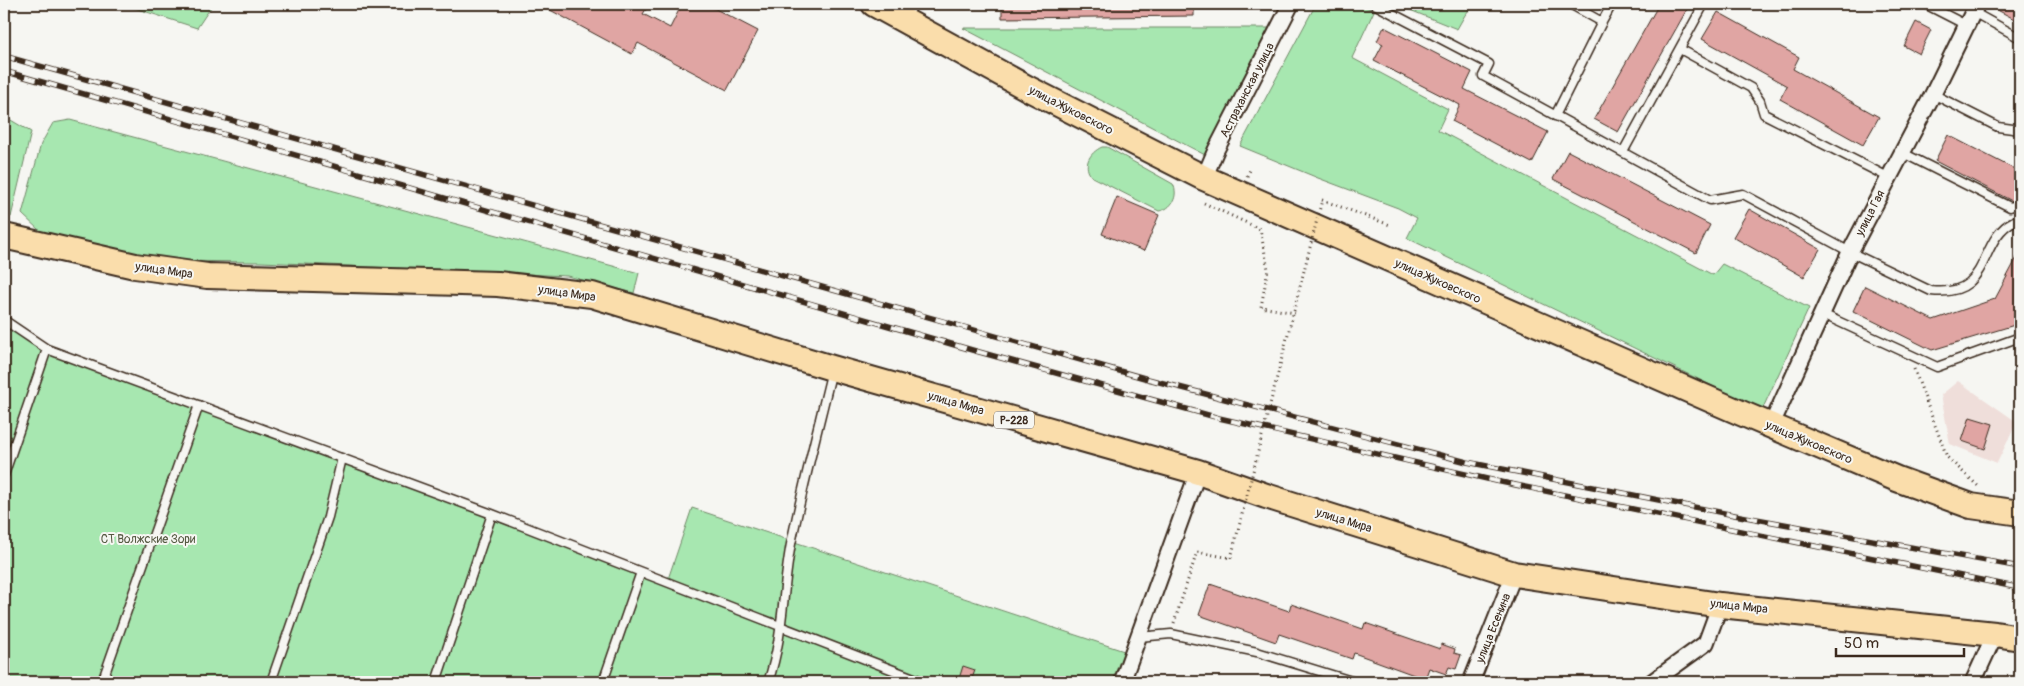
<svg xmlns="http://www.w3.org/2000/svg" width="2024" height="686" viewBox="0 0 2024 686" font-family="Pangolin,sans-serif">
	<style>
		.built { fill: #efdeda }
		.green { fill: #a7e7b0; stroke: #718867 }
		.building { fill: #e0a5a3; stroke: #3b2a1e }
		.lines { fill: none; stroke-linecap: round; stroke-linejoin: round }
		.lane-casing { stroke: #3b2a1e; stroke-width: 11 }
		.street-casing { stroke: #3b2a1e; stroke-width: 19 }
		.primary-casing { stroke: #3b2a1e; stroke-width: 28 }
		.path { stroke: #3b2a1e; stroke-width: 3; stroke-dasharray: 1 4; stroke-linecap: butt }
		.lane { stroke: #f6f6f2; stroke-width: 8 }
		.street { stroke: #f6f6f2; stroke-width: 15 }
		.primary { stroke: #faddab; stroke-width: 24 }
		.rail-casing { stroke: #3b2a1e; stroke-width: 5.5 }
		.rail { stroke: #f6f6f2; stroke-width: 4; stroke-dasharray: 11; stroke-linecap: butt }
		.path-bridge { stroke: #3b2a1e; stroke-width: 3; stroke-dasharray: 1 4; stroke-linecap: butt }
		.labels { text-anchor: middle; stroke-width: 4; stroke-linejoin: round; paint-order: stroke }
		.shield { fill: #f6f6f2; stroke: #73675e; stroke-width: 1 }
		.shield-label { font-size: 11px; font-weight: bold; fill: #3b2a1e }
		.street-label { font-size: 12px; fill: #3b2a1e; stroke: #f6f6f2 }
		.park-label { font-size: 12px; fill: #565942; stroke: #f6f6f2 }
	</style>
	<rect width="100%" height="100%" fill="#f6f6f2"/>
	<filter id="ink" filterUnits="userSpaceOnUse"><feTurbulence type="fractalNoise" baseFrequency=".02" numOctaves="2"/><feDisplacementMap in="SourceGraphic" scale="10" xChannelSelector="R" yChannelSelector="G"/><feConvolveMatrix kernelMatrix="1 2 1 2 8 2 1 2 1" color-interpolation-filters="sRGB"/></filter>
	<g filter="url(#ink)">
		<path class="built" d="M 1958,381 L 2017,422 L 1997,463 L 1950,444 L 1941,395 Z"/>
		<path class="green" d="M 122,4 L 213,4 L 197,28 Z
			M 1316,4 L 1360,4 L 1374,11 L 1352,58 L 1448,109 L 1438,130 L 1713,275 L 1722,264 L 1809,308 L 1762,410 L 1407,238 L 1417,218 L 1398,208 L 1318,178 L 1240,146 Z
			M 1395,4 L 1474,4 L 1465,15 L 1457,29 Z
			M 963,28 L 1274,28 L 1207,156 Z
			M 4,116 L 31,132 L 11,217 L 4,215 Z
			M 70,120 L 639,273 L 634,293 L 567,276 L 262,262 L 163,261 L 41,232 L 22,214 L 41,144 L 53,123 Z
			M 1102,147 L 1107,147 L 1173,184 C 1179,196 1172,209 1159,211 L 1092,177 C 1082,166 1089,153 1102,147 Z
			M 4,320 L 47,349 L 667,582 L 692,508 L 1133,654 L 1122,682 L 4,682 Z"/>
		<path class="building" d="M 539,4 L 649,4 L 643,14 L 670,28 L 682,4 L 706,4 L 758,31 L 727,90 L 638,43 L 632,54 Z
			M 1002,4 L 1194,4 L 1194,16 L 1002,18 Z
			M 1659,4 L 1690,4 L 1618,132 L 1594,119 Z
			M 1986,4 L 2020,4 L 2020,22 Z
			M 1718,12 L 1799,57 L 1793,69 L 1879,117 L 1863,145 L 1780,99 L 1787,86 L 1702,39 Z
			M 1916,22 L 1931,30 L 1919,54 L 1904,46 Z
			M 1384,27 L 1472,72 L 1464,89 L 1548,132 L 1532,163 L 1452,121 L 1460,105 L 1374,61 L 1383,44 L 1377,41 Z
			M 1948,135 L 2020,172 L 2020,198 L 2012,201 L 1935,161 Z
			M 1568,151 L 1710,225 L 1696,253 L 1553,179 Z
			M 1117,197 L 1159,215 L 1144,251 L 1102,234 Z
			M 1749,209 L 1820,249 L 1804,277 L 1733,237 Z
			M 2020,252 L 2020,319 L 2018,324 L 1932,350 L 1853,311 L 1865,286 L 1933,320 L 1995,299 Z
			M 1970,417 L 1993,424 L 1985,449 L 1962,441 Z
			M 1210,584 L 1289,611 L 1291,604 L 1363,629 L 1365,623 L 1440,649 L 1441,644 L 1455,649 L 1454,653 L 1461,655 L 1456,669 L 1449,667 L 1446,674 L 1429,668 L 1425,679 L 1354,653 L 1352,659 L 1279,634 L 1276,642 L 1199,615 Z
			M 963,666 L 975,670 L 971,682 L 958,682 Z"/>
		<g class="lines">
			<defs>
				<path id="lane" d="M 1374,4 L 1489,64 L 1483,76 L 1710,200 L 1743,194 L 1850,252 L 1931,291 C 1993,298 1976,240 2014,221 L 2020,222
					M 1925,4 L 1966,25
					M 1973,12 L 2020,38
					M 904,19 L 914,4
					M 1602,22 L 1612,4
					M 1680,49 L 1751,88 L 1760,101 L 1764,114 L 1888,177
					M 1933,94 L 1998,127 L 2020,130
					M 1555,116 L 1602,22 L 1570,4
					M 1623,152 L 1704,4
					M 1901,152 L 2010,207 L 2020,204
					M 1820,313 L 1937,367 L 2020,337
					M 4,320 L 47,349 L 492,514 L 924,682
					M 4,475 L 47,349
					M 1139,637 L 1171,634 L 1257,652 L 1355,682
					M 102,682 L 199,405
					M 271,682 L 328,517 L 342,458
					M 436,682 L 492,514
					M 603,682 L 641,572
					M 768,682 C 784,637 782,590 791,544 C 803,485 818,428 832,370"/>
				<path id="street" d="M 1204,178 L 1216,150 L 1291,4
					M 1771,426 L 1850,252 L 1933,94 L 1977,4
					M 1122,682 L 1198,472
					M 1471,682 L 1514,574
					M 1652,682 L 1706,643 L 1720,605
					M 1973,682 L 1995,634"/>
				<path id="primary" d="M 874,4 L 1029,89 L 1204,178 L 1741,413 L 1897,479 L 1971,506 L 2020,513
					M 4,236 L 135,266 L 207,276 L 498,284 L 592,295 L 832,368 L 1198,472 L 1266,496 L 1514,574 L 1720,605 L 1995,634 L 2020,638"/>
			</defs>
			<use href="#lane" class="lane-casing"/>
			<use href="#street" class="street-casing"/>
			<use href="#primary" class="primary-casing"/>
			<path class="path" d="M 829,7 L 831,4
				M 1247,176 L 1251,168
				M 1322,200 L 1390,225
				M 1204,203 L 1260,229 L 1268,269 L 1261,307 L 1295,313
				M 1914,369 L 1947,457 L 1978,486
				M 1174,623 L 1197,552 L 1231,558"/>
			<use href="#lane" class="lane"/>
			<use href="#street" class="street"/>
			<use href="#primary" class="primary"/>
			<defs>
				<path id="rail" d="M 4,56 L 1148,379 L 1467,462 L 1729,514 L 2020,567
					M 4,71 L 972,350 L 1219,418 L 1496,481 L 2020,588"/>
			</defs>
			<use href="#rail" class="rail-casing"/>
			<use href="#rail" class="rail"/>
			<path class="path-bridge" d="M 1231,558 L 1322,200"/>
		</g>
	</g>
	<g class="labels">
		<rect class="shield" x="994" y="411.5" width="40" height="17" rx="4"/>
		<g class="shield-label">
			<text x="1014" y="424">Р-228</text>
		</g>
		<g class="street-label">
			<text transform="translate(1247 90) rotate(-63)" y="4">Астраханская улица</text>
			<text transform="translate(1071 110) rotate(27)" y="4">улица Жуковского</text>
			<text transform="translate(1870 213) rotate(-63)" y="4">улица Гая</text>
			<text transform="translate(164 270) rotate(8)" y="4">улица Мира</text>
			<text transform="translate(1438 281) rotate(24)" y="4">улица Жуковского</text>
			<text transform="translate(567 293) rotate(8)" y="4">улица Мира</text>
			<text transform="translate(956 403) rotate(16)" y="4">улица Мира</text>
			<text transform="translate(1809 442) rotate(23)" y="4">улица Жуковского</text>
			<text transform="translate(1344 520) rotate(17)" y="4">улица Мира</text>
			<text transform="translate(1739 606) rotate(6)" y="4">улица Мира</text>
			<text transform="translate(1493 628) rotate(-68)" y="4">улица Есенина</text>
		</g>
		<g class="park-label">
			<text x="148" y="543">СТ Волжские Зори</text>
		</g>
	</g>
	<rect width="2024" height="686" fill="none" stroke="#f6f6f2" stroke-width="20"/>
	<rect x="10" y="10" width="2004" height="666" fill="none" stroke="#3b2a1e" stroke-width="2" filter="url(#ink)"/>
	<path d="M1836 648v8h128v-8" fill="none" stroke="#3b2a1e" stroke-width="2.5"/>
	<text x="1844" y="648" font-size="15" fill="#3b2a1e" stroke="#f6f6f2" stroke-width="4" paint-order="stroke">50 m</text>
</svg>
